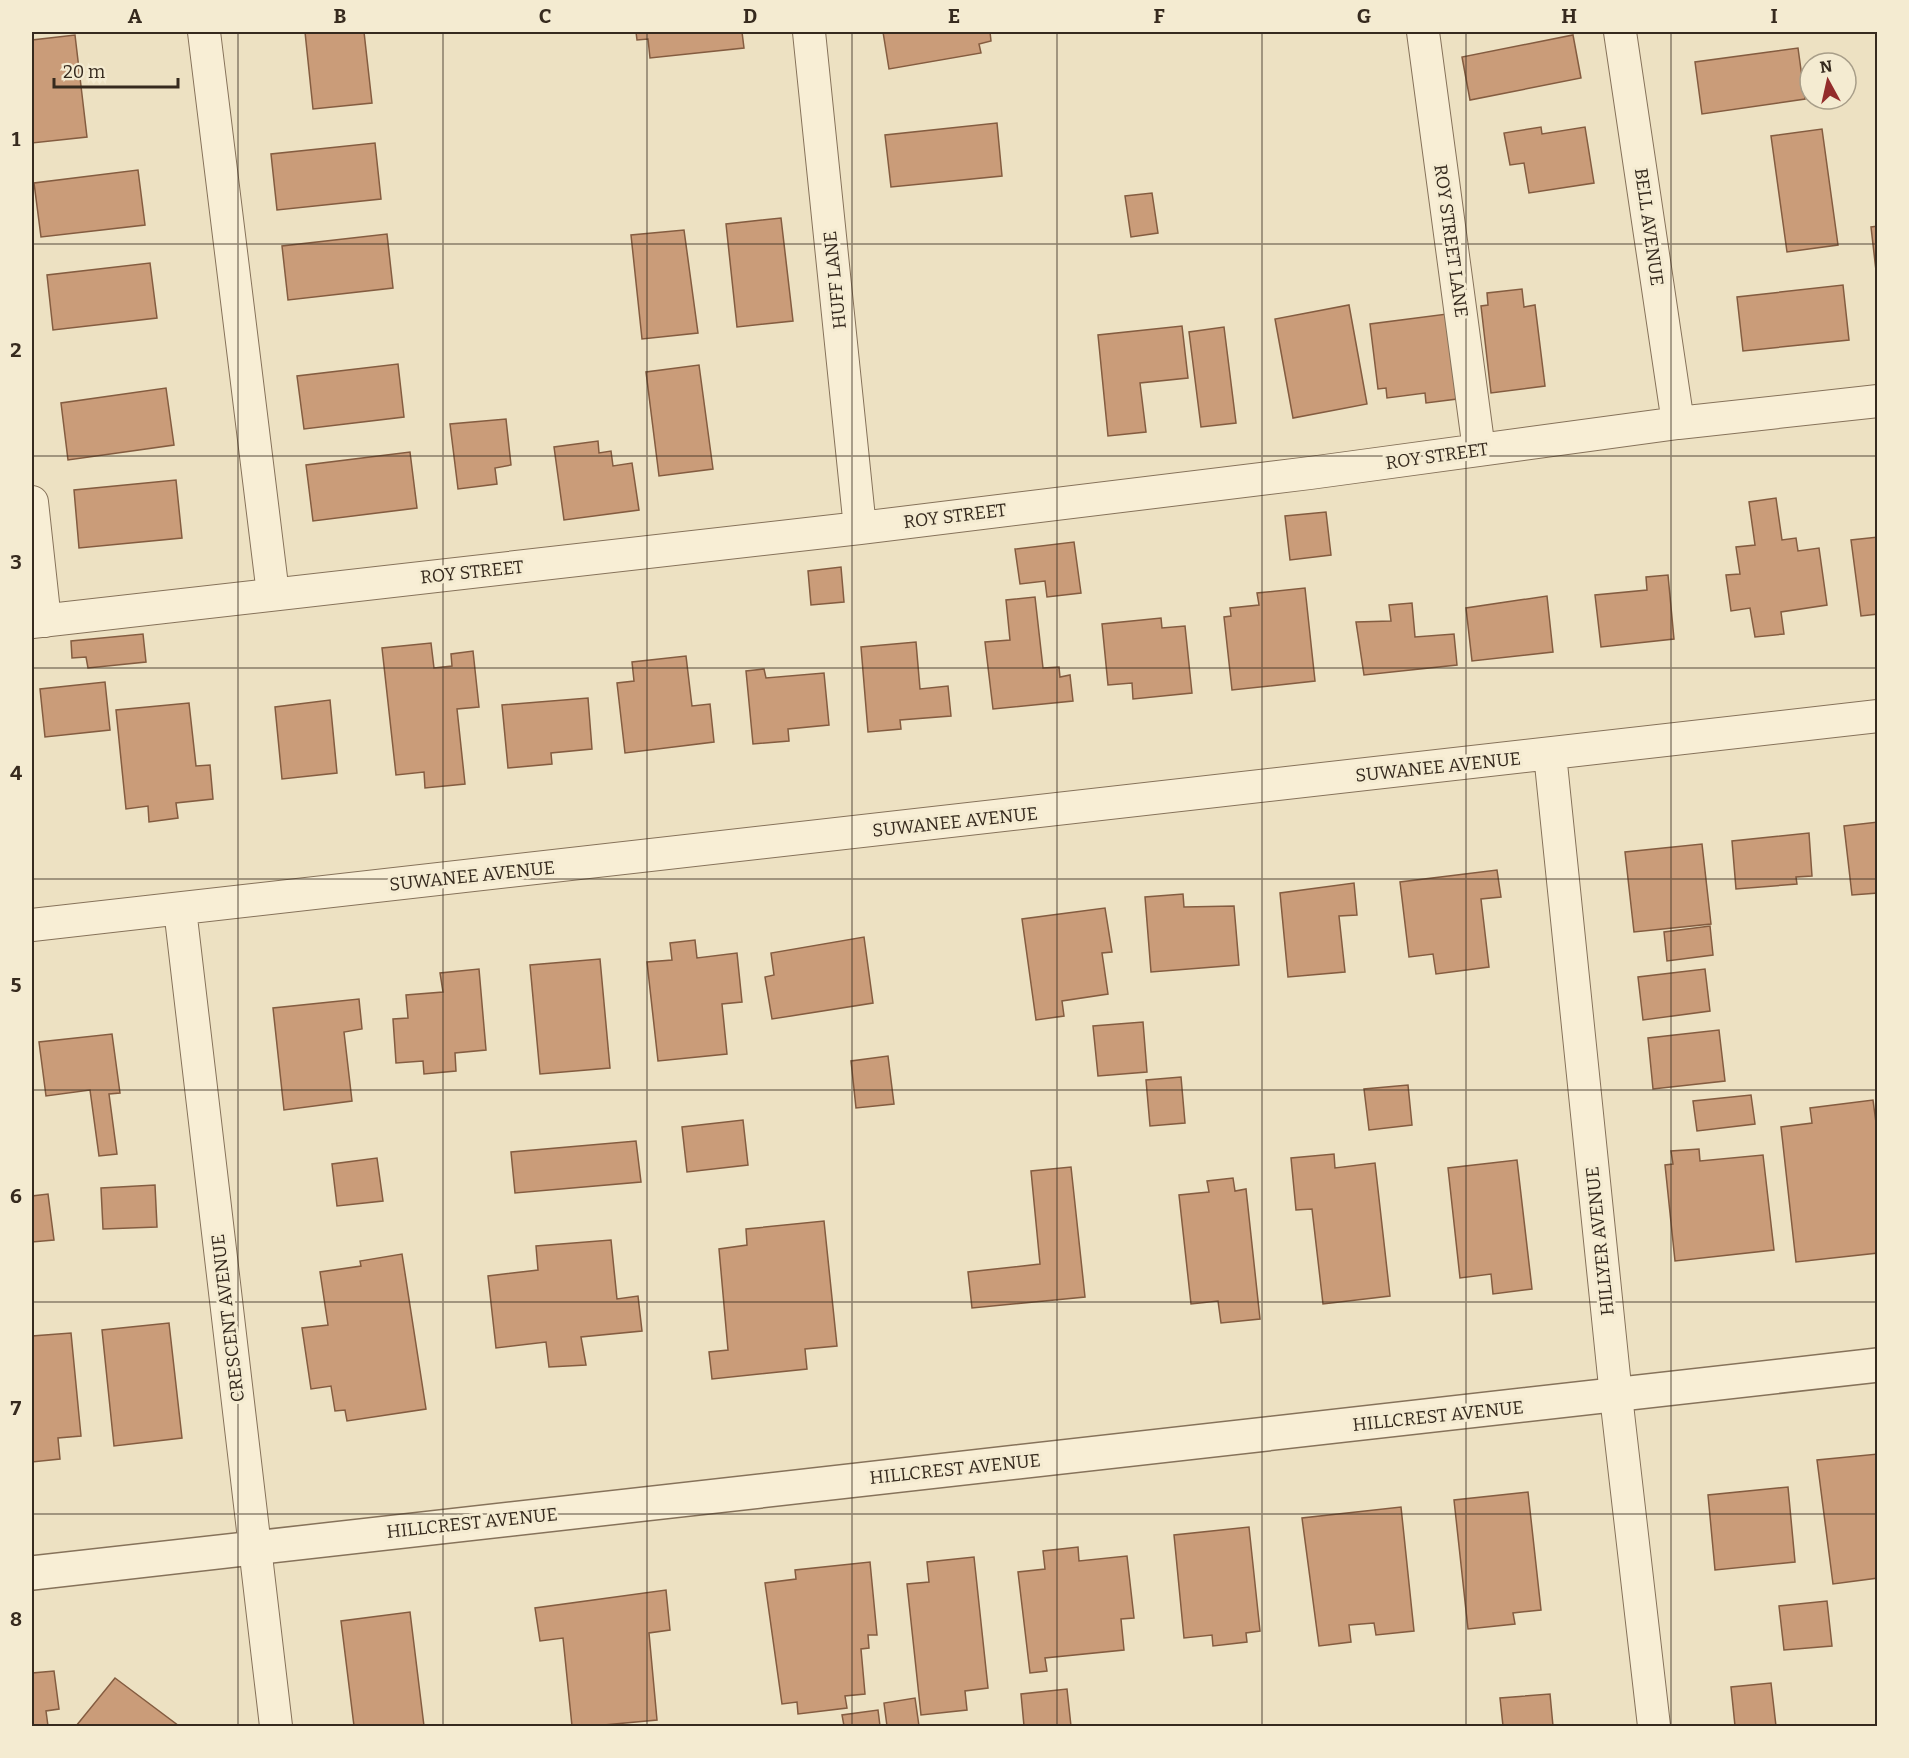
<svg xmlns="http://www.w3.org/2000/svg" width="1909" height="1758" viewBox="0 0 1909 1758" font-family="Bitter,serif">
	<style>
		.building { fill: #ca9c79; stroke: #845c40; stroke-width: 1.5 }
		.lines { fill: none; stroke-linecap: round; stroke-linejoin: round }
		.minor-casing { stroke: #86725a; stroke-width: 34 }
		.tertiary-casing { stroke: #86725a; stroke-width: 36 }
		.minor { stroke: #f8eed5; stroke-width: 32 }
		.tertiary { stroke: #f8eed5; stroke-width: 33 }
		.grid { fill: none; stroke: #362a1e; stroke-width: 1.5; stroke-opacity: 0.55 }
		.labels { text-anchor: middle; stroke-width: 6; stroke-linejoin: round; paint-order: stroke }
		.street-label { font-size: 18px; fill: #362a1e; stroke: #f4ebd1 }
		.neatline { fill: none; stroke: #362a1e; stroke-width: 2 }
		.grid-label { font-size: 20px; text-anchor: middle; font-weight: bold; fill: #362a1e }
	</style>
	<rect width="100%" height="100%" fill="#ede1c2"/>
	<path class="building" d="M 305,32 L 364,32 L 372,103 L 313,109 Z
		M 636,32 L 742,32 L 744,48 L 650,58 L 648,39 L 637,40 Z
		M 883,32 L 990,32 L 991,41 L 979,44 L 981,53 L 889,69 Z
		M 75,35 L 87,137 L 32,143 L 32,40 Z
		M 1573,35 L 1581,78 L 1470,100 L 1462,57 Z
		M 1798,48 L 1805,99 L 1702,114 L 1695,62 Z
		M 997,123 L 1002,176 L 891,187 L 885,135 Z
		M 1541,127 L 1542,134 L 1585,127 L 1594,183 L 1529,193 L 1524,163 L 1510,165 L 1504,133 Z
		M 1822,129 L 1838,245 L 1787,252 L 1771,136 Z
		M 375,143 L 381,199 L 277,210 L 271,154 Z
		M 138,170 L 145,225 L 41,237 L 34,183 Z
		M 1152,193 L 1158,233 L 1131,237 L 1125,196 Z
		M 781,218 L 793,321 L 737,327 L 726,224 Z
		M 1878,226 L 1878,288 L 1871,227 Z
		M 684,230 L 698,333 L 642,339 L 631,235 Z
		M 387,234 L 393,288 L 288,300 L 282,246 Z
		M 150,263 L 157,318 L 53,330 L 47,275 Z
		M 1843,285 L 1849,340 L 1743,351 L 1737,297 Z
		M 1522,289 L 1524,307 L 1535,305 L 1545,386 L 1491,393 L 1481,306 L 1488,305 L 1487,293 Z
		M 1349,305 L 1367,404 L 1293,418 L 1275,319 Z
		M 1447,314 L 1457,399 L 1426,403 L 1425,393 L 1387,398 L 1386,388 L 1378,389 L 1370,324 Z
		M 1182,326 L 1188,378 L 1140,383 L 1146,432 L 1108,436 L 1098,335 Z
		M 1224,327 L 1236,423 L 1201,427 L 1189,332 Z
		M 398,364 L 404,417 L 304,429 L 297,376 Z
		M 699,365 L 713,469 L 659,476 L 646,372 Z
		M 166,388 L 174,445 L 68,460 L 61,403 Z
		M 506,419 L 511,465 L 495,468 L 497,484 L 458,489 L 450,424 Z
		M 598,441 L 599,453 L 611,451 L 613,466 L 632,463 L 639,510 L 564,520 L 554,447 Z
		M 410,452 L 417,508 L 313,521 L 306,465 Z
		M 176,480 L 182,538 L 79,548 L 74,490 Z
		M 1776,498 L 1782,540 L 1796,538 L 1798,551 L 1819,548 L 1827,605 L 1781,612 L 1784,634 L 1755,637 L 1750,608 L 1731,611 L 1726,575 L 1740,574 L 1736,547 L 1755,545 L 1749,502 Z
		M 1326,512 L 1331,555 L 1290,560 L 1285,516 Z
		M 1878,537 L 1878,614 L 1861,616 L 1851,540 Z
		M 1074,542 L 1081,593 L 1047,597 L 1045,581 L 1020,584 L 1015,549 Z
		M 841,567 L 844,602 L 811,605 L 808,571 Z
		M 1668,575 L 1674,639 L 1601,647 L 1595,595 L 1647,590 L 1646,577 Z
		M 1305,588 L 1315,681 L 1232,690 L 1224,617 L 1231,616 L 1230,608 L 1259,605 L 1257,593 Z
		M 1547,596 L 1553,652 L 1472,661 L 1466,608 Z
		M 1035,597 L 1043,668 L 1059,667 L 1060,677 L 1070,675 L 1073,701 L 993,709 L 985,642 L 1010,640 L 1006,600 Z
		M 1412,603 L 1415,637 L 1454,634 L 1457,665 L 1364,675 L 1356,622 L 1391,621 L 1389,605 Z
		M 1161,618 L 1162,628 L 1185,626 L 1192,693 L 1133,699 L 1132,683 L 1108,685 L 1102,624 Z
		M 143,634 L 146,662 L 88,668 L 86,657 L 72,658 L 71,641 Z
		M 916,642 L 920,689 L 948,686 L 951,716 L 900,720 L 901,729 L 868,732 L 861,647 Z
		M 431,643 L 434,668 L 452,666 L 451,654 L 473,651 L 479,707 L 457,709 L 465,784 L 425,788 L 424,772 L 396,775 L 382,648 Z
		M 686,656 L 692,706 L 710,704 L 714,742 L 625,753 L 617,683 L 634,681 L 632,662 Z
		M 764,669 L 766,678 L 824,673 L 829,725 L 788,729 L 789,741 L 753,744 L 746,671 Z
		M 105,682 L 110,730 L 45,737 L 40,689 Z
		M 588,698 L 592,749 L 551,753 L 552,764 L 508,768 L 502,705 Z
		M 330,700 L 337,773 L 282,779 L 275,707 Z
		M 189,703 L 196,766 L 210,765 L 213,799 L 176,803 L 178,818 L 149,822 L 148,806 L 126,809 L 116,710 Z
		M 1878,822 L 1878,893 L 1852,895 L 1844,826 Z
		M 1809,833 L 1812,876 L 1796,877 L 1797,884 L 1736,889 L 1732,841 Z
		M 1702,844 L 1711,924 L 1634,932 L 1625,852 Z
		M 1497,870 L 1501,897 L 1481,899 L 1489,967 L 1436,974 L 1433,954 L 1409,957 L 1400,882 Z
		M 1354,883 L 1357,915 L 1339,916 L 1345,972 L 1288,977 L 1280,893 Z
		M 1183,894 L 1184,907 L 1234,906 L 1239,965 L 1151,972 L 1145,897 Z
		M 1105,908 L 1112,952 L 1102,953 L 1108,994 L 1062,1001 L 1064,1016 L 1036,1020 L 1022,919 Z
		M 1710,926 L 1713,955 L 1667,961 L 1664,932 Z
		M 864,937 L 873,1003 L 772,1019 L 765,977 L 774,975 L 771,953 Z
		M 695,940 L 697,958 L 737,953 L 742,1002 L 722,1004 L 727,1054 L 658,1061 L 647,962 L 672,960 L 670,943 Z
		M 600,959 L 610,1068 L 540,1074 L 530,965 Z
		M 479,969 L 486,1050 L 455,1053 L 456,1071 L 424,1074 L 423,1061 L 396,1063 L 393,1019 L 408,1018 L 406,995 L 443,992 L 440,973 Z
		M 1705,969 L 1710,1011 L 1643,1020 L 1638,977 Z
		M 359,999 L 362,1029 L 344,1032 L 352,1101 L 284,1110 L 273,1008 Z
		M 1143,1022 L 1147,1072 L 1098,1076 L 1093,1026 Z
		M 1719,1030 L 1725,1081 L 1653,1089 L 1648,1038 Z
		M 112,1034 L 120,1093 L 109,1094 L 117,1154 L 99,1156 L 90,1090 L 46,1096 L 39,1042 Z
		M 888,1056 L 894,1104 L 856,1108 L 851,1061 Z
		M 1181,1077 L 1185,1123 L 1150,1126 L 1146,1080 Z
		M 1408,1085 L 1412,1125 L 1369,1130 L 1364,1089 Z
		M 1751,1095 L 1755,1124 L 1697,1131 L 1693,1101 Z
		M 1873,1100 L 1878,1138 L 1878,1253 L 1796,1262 L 1781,1127 L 1812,1123 L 1810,1108 Z
		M 743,1120 L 748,1165 L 687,1172 L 682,1127 Z
		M 636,1141 L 641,1182 L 515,1193 L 511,1152 Z
		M 1699,1149 L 1700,1161 L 1763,1155 L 1774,1250 L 1675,1261 L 1665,1165 L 1673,1164 L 1671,1151 Z
		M 1334,1154 L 1335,1168 L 1375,1163 L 1390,1296 L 1323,1304 L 1312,1209 L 1296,1210 L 1291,1158 Z
		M 377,1158 L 383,1201 L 337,1206 L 332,1164 Z
		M 1517,1160 L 1532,1289 L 1493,1294 L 1491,1274 L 1460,1278 L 1448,1168 Z
		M 1071,1167 L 1085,1297 L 972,1308 L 968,1272 L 1040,1264 L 1031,1171 Z
		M 1233,1178 L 1235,1191 L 1246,1189 L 1260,1319 L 1221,1323 L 1218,1301 L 1191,1304 L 1179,1195 L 1209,1192 L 1207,1181 Z
		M 155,1185 L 157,1227 L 103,1229 L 101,1188 Z
		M 48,1194 L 54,1240 L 32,1242 L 32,1196 Z
		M 824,1221 L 837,1346 L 805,1349 L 807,1369 L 712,1379 L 709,1352 L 728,1350 L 719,1249 L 747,1245 L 746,1229 Z
		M 611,1240 L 617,1299 L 638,1296 L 642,1331 L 581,1337 L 586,1365 L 549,1367 L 546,1342 L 496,1348 L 488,1276 L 538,1270 L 536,1246 Z
		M 402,1254 L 426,1409 L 347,1421 L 345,1410 L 335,1411 L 331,1386 L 311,1389 L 302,1328 L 328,1325 L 320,1272 L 361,1266 L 360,1261 Z
		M 169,1323 L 182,1438 L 114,1446 L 102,1330 Z
		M 71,1333 L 81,1436 L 58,1438 L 60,1459 L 32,1462 L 32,1336 Z
		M 1878,1454 L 1878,1578 L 1833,1584 L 1817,1460 Z
		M 1788,1487 L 1795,1562 L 1715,1570 L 1708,1495 Z
		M 1528,1492 L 1541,1610 L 1513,1613 L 1515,1624 L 1468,1629 L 1454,1500 Z
		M 1401,1507 L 1414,1631 L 1376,1635 L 1374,1623 L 1349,1625 L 1351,1642 L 1319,1646 L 1302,1518 Z
		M 1249,1527 L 1260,1631 L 1246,1633 L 1247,1642 L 1213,1646 L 1212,1635 L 1184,1638 L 1174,1535 Z
		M 1078,1547 L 1079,1561 L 1127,1556 L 1134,1618 L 1121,1619 L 1124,1650 L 1045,1658 L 1047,1671 L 1030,1673 L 1018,1572 L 1045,1569 L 1043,1551 Z
		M 974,1557 L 988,1688 L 965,1691 L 967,1710 L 921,1715 L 907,1584 L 929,1582 L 927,1562 Z
		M 870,1562 L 877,1635 L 868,1635 L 869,1648 L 861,1649 L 865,1694 L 845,1696 L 847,1708 L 798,1714 L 797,1702 L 782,1704 L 765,1583 L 796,1579 L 795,1570 Z
		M 666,1590 L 670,1630 L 649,1633 L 657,1720 L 593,1726 L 572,1726 L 563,1638 L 540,1641 L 535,1608 Z
		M 1827,1601 L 1832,1646 L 1784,1650 L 1779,1606 Z
		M 410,1612 L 424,1726 L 354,1726 L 341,1621 Z
		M 54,1671 L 59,1709 L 46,1711 L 48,1726 L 32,1726 L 32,1673 Z
		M 115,1678 L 179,1726 L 76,1726 Z
		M 1771,1683 L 1776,1726 L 1735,1726 L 1731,1687 Z
		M 1067,1689 L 1071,1726 L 1024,1726 L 1021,1694 Z
		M 1550,1694 L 1553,1726 L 1503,1726 L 1500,1698 Z
		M 915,1698 L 919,1726 L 887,1726 L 884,1703 Z
		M 878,1710 L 880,1726 L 844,1726 L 842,1715 Z"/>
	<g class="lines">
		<defs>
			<path id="minor" d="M 204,32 L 273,594
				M 809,32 L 860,528
				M 1423,32 L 1479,450
				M 1620,32 L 1678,423
				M 32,502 L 45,621
				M 32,622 L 860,528 L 1310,473 L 1678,423 L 1878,401
				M 1550,754 L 1616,1396 L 1654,1726
				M 180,909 L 276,1726
				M 32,925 L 1878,716"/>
			<path id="tertiary" d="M 32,1573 L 1878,1365"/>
		</defs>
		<use href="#minor" class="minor-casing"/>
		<use href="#tertiary" class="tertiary-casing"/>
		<use href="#minor" class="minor"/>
		<use href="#tertiary" class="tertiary"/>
	</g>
	<path class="grid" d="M 238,32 L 238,1726M 443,32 L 443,1726M 647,32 L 647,1726M 852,32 L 852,1726M 1057,32 L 1057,1726M 1262,32 L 1262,1726M 1466,32 L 1466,1726M 1671,32 L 1671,1726M 32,244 L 1878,244M 32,456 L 1878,456M 32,668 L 1878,668M 32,879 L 1878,879M 32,1090 L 1878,1090M 32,1302 L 1878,1302M 32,1514 L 1878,1514"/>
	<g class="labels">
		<g class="street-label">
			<text transform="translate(1649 227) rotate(82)" y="6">BELL AVENUE</text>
			<text transform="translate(1451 241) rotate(82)" y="6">ROY STREET LANE</text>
			<text transform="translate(835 280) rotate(-96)" y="6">HUFF LANE</text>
			<text transform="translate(1437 456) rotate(-8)" y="6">ROY STREET</text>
			<text transform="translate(955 516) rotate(-7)" y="6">ROY STREET</text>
			<text transform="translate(472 572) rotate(-6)" y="6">ROY STREET</text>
			<text transform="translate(1438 767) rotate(-6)" y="6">SUWANEE AVENUE</text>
			<text transform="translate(955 822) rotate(-6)" y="6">SUWANEE AVENUE</text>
			<text transform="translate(472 876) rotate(-6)" y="6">SUWANEE AVENUE</text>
			<text transform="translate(1600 1241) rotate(-96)" y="6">HILLYER AVENUE</text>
			<text transform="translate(228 1318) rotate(-97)" y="6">CRESCENT AVENUE</text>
			<text transform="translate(1438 1416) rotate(-6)" y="6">HILLCREST AVENUE</text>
			<text transform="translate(955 1469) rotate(-6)" y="6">HILLCREST AVENUE</text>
			<text transform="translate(472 1523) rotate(-6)" y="6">HILLCREST AVENUE</text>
		</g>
	</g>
	<rect width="1909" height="1758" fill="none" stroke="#f4ebd1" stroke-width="66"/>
	<g transform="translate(1828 81) rotate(352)"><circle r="28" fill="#f4ebd1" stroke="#a89e89" stroke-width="1.5"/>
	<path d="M0-4.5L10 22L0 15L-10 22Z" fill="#932c2b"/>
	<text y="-9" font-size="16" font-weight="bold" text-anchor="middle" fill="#362a1e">N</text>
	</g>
	<path d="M54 78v9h124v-9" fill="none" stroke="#362a1e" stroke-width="3"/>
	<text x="63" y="78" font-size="18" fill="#362a1e" stroke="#f4ebd1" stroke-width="4.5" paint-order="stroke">20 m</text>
	<rect x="33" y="33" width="1843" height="1692" class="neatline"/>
	<g class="grid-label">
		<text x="135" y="23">A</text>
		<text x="340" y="23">B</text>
		<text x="545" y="23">C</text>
		<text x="750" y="23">D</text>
		<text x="954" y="23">E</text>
		<text x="1159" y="23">F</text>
		<text x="1364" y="23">G</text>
		<text x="1569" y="23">H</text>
		<text x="1774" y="23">I</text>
		<text x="16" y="146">1</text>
		<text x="16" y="357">2</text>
		<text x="16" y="569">3</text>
		<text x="16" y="780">4</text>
		<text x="16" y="992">5</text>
		<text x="16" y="1203">6</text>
		<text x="16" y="1415">7</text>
		<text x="16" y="1626">8</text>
	</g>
</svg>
